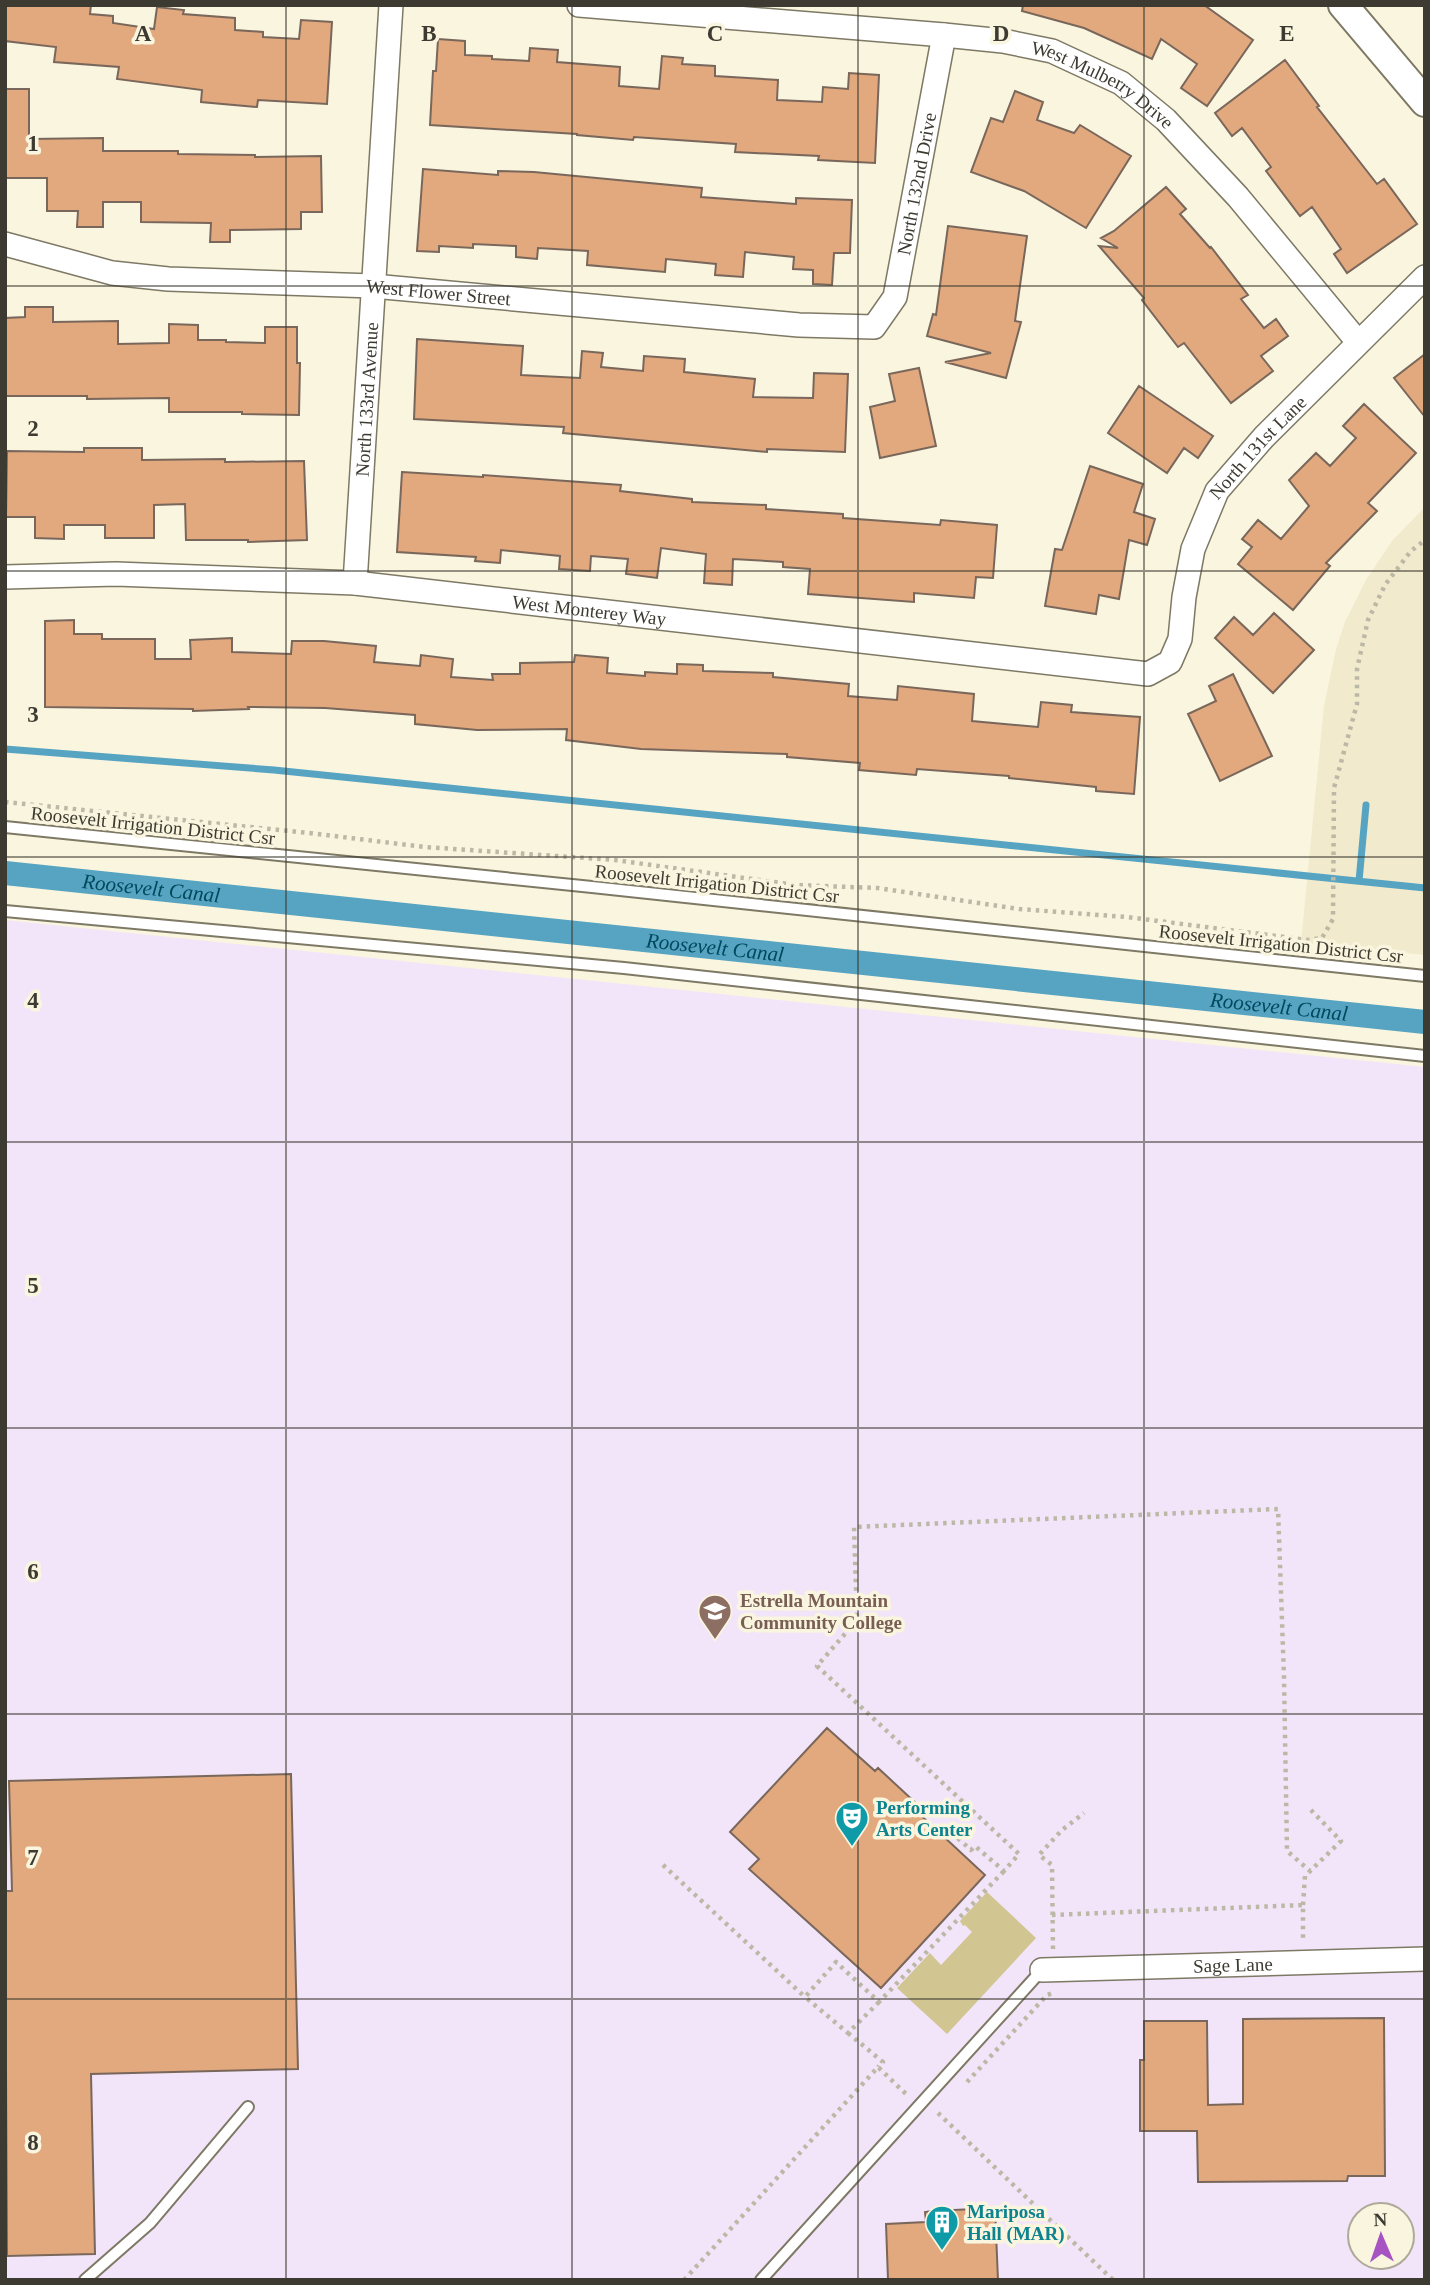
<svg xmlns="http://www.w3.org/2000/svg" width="1430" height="2285" viewBox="0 0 1430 2285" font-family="'Times New Roman',serif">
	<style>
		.built { fill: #f1eacc }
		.education { fill: #f3e5f9; fill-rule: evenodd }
		.green { fill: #d1c592 }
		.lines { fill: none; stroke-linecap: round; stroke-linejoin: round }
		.stream { stroke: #56a4c2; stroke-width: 7 }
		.canal { stroke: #56a4c2; stroke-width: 24 }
		.building { fill: #e2a87e; stroke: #79675b; stroke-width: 2 }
		.service-casing { stroke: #7d7965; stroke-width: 14 }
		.minor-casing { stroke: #7d7965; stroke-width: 26 }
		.tertiary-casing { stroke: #7d7965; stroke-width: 32 }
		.path { stroke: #bcb8a6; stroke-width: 4.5; stroke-dasharray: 3.5 5; stroke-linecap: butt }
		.service { stroke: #fff; stroke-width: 10 }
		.minor { stroke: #fff; stroke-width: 23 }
		.tertiary { stroke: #fff; stroke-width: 28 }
		.grid { fill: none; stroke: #3c3a31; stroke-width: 2; stroke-opacity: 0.55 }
		.labels { text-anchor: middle; stroke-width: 7; stroke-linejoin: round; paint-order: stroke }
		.street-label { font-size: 19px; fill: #3c3a31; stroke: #faf5df }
		.education-label { font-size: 19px; font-weight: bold; fill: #785e54; stroke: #faf5df; text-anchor: start }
		.culture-label { font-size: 19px; font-weight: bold; fill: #0d838f; stroke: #faf5df; text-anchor: start }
		.water-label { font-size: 21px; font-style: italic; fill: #00485d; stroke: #faf5df }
		.grid-label { font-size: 23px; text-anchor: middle; font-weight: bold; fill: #3c3a31; stroke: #faf5df; stroke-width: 7; stroke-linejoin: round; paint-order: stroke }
	</style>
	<rect width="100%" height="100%" fill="#faf5df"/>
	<path class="built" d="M 1425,507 L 1425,955 L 1301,943 L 1324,706 L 1336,649 L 1345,622 L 1366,580 L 1392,541 Z"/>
	<path class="education" d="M 5,920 L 1425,1067 L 1425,2280 L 5,2280 ZM 1360,2215 L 1402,2215 L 1402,2257 L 1360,2257 Z"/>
	<path class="green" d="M 987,1892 L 1036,1938 L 947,2034 L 897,1988 L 930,1953 L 941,1965 L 972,1932 L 965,1925 L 963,1926 L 960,1921 Z"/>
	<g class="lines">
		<path class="stream" d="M 5,749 L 274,770 L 1425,888
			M 1359,881 L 1366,805"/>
		<path class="canal" id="s1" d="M 5,873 L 1425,1022"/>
	</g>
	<path class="building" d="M 5,5 L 91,5 L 90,14 L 113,16 L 113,23 L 154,29 L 157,7 L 184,10 L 183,14 L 235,18 L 235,30 L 263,32 L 263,37 L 299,39 L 301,20 L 332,22 L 327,104 L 258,100 L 257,107 L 201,102 L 202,90 L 117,79 L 119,67 L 54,62 L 56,47 L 5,41 Z
		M 1023,5 L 1204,5 L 1253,40 L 1207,106 L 1181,88 L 1197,64 L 1161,39 L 1152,59 L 1084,28 L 1022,11 Z
		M 438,39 L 465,41 L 465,55 L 492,56 L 492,59 L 529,61 L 530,48 L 558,50 L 557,62 L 620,67 L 619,86 L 659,89 L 662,56 L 683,58 L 682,64 L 715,66 L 715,76 L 778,80 L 777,100 L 822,102 L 823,87 L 848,89 L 849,73 L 879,75 L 875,163 L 818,160 L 819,156 L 735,152 L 736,144 L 634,137 L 633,140 L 577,135 L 577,134 L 430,125 L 433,71 L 436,71 Z
		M 1285,60 L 1319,106 L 1317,107 L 1377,184 L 1384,179 L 1417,224 L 1347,273 L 1334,254 L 1341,249 L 1312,207 L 1300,216 L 1266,171 L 1271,167 L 1242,128 L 1232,136 L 1215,113 Z
		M 5,89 L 29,89 L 29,139 L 103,138 L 103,151 L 178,151 L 178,154 L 255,155 L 255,157 L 321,156 L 322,212 L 301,212 L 301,229 L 230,230 L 230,242 L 210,242 L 211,223 L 141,222 L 141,202 L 103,202 L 103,227 L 77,227 L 78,211 L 47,211 L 47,178 L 5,178 Z
		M 1015,91 L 1043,102 L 1037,120 L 1074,133 L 1080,125 L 1131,156 L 1086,228 L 1024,191 L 971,172 L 991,118 L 1003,122 Z
		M 423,169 L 498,175 L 498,171 L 534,172 L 628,181 L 702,188 L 701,197 L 796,204 L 796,198 L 852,200 L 850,253 L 834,253 L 832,285 L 813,284 L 813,270 L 793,269 L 794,257 L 745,252 L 743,277 L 715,275 L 716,264 L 666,259 L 665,272 L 587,265 L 588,251 L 538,248 L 537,259 L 516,257 L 516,246 L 473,244 L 473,248 L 439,246 L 439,252 L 417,251 Z
		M 1166,187 L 1186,209 L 1180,214 L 1210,248 L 1211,247 L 1248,295 L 1241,299 L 1264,328 L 1276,319 L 1288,336 L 1261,356 L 1273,371 L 1231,403 L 1184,343 L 1178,347 L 1142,300 L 1144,298 L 1099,246 L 1118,248 L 1101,238 L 1114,231 Z
		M 948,226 L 1027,236 L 1015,321 L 1021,322 L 1006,378 L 945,362 L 991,353 L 927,336 L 933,314 L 936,315 Z
		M 25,307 L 53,307 L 53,322 L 118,321 L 118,344 L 169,343 L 169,324 L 198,325 L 198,340 L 226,340 L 226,342 L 265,343 L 265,327 L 297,327 L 297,363 L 300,363 L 299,415 L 242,414 L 242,412 L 169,412 L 169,398 L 87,399 L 87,396 L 5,396 L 5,318 L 25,317 Z
		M 417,339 L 523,346 L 521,375 L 580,378 L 582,351 L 603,353 L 601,367 L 643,371 L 644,356 L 685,359 L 684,372 L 755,379 L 753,397 L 813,398 L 814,373 L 848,374 L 845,452 L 767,449 L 767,452 L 563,433 L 564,427 L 414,419 Z
		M 1425,354 L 1425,417 L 1394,378 Z
		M 919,368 L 936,446 L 880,458 L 870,407 L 895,401 L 889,374 Z
		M 1139,386 L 1213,436 L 1198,458 L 1184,448 L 1167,473 L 1108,433 Z
		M 1364,404 L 1416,453 L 1368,503 L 1377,511 L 1326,563 L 1330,566 L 1293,610 L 1238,564 L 1252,547 L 1242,539 L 1258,520 L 1281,539 L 1309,506 L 1289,480 L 1316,453 L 1330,466 L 1356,438 L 1343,426 Z
		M 84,448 L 142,448 L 142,460 L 225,459 L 225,462 L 304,461 L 307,540 L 248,542 L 248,540 L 186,540 L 185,504 L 154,505 L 154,538 L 105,538 L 105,525 L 64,525 L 64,539 L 35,538 L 35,517 L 6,517 L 7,451 L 84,452 Z
		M 1090,466 L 1143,484 L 1134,512 L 1155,519 L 1147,545 L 1129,540 L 1119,599 L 1099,595 L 1096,614 L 1045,606 L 1055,549 L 1062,550 Z
		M 402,472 L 483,477 L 483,475 L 621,485 L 620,491 L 692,499 L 692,502 L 766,505 L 766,509 L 843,514 L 843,518 L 940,525 L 941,520 L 997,525 L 993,578 L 976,577 L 974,598 L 914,593 L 914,602 L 808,594 L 810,569 L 783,567 L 783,562 L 733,559 L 732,585 L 704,583 L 706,554 L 661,548 L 657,578 L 626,574 L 628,559 L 591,556 L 590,571 L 559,569 L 560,556 L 501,550 L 500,563 L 475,561 L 476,557 L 397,552 Z
		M 1274,613 L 1314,650 L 1273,693 L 1215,638 L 1234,617 L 1253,635 Z
		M 74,620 L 74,634 L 102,634 L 102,639 L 155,639 L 155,659 L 191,659 L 190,640 L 232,638 L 232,652 L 291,654 L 292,641 L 324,641 L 376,646 L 374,662 L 420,666 L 421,655 L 453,659 L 451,677 L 493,680 L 492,674 L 520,674 L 520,663 L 574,662 L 575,655 L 608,658 L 607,673 L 645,676 L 645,672 L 677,674 L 677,664 L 703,665 L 703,671 L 773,673 L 773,677 L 849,684 L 848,696 L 897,700 L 898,686 L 974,694 L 972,721 L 1038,727 L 1041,702 L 1072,705 L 1071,712 L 1140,717 L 1134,794 L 1096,791 L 1096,787 L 1009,778 L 1009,776 L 917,769 L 916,775 L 859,770 L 860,763 L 787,757 L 787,754 L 641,749 L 566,740 L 567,729 L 477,730 L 415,724 L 415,715 L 325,708 L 248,707 L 249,709 L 193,711 L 193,709 L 45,707 L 45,621 Z
		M 1233,674 L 1272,756 L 1220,781 L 1188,714 L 1216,701 L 1209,686 Z
		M 827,1728 L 875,1771 L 878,1768 L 918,1805 L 914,1809 L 985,1875 L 881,1988 L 749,1869 L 759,1859 L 730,1832 Z
		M 291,1774 L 298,2069 L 91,2074 L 95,2254 L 7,2256 L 5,1891 L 12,1891 L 9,1781 Z
		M 1384,2018 L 1385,2176 L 1348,2176 L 1347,2181 L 1198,2182 L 1197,2131 L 1140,2131 L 1140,2060 L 1144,2060 L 1144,2021 L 1207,2021 L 1208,2105 L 1243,2104 L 1243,2019 Z
		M 995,2208 L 998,2280 L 888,2280 L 886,2224 L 926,2222 L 925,2212 L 932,2211 Z"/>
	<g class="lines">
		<defs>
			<path id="service" d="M 5,827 L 592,887 L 1425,976
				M 5,911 L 624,968 L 1425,1056
				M 85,2280 L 150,2223 L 248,2107
				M 761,2280 L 1042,1970"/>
			<g id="minor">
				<path id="s2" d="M 579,5 L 944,35 L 1003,41 L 1052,51 L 1121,83 L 1166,120 L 1238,197 L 1358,342"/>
				<path id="s3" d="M 5,244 L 112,273 L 168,279 L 373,286 L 799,325 L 874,327 L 895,297 L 944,35"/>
				<path id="s4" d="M 5,577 L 116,574 L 355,583 L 1148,674 L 1170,662 L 1180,639 L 1184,597 L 1193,549 L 1217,491 L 1264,437 L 1425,277"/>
				<path id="s5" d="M 355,583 L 391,5"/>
				<path id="s6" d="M 1042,1970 L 1425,1959"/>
			</g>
			<path id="tertiary" d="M 1343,5 L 1425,102"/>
		</defs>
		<use href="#service" class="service-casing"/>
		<use href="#minor" class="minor-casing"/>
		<use href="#tertiary" class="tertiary-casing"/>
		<path class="path" d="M 5,802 L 309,833 L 425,847 L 615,860 L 795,885 L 878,888 L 1019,909 L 1127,917 L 1308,940 L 1322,938 L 1333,919 L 1334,788 L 1357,704 L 1357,669 L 1368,620 L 1385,585 L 1411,551 L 1425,540
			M 946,1838 L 951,1832 L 971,1850 L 975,1846 L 1004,1871 L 1019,1854 L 817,1666 L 857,1620 L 854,1527 L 1278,1509 L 1284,1677 L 1287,1851 L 1310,1871
			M 663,1865 L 805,1997
			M 1303,1905 L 1305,1876 L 1341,1841 L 1308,1807
			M 1052,1915 L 1303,1905 L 1303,1941
			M 1053,1949 L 1052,1865 L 1039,1855 L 1062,1830 L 1084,1813
			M 879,2002 L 848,2033 L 805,1997 L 836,1962 L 879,2002 L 1004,1871
			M 848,2033 L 883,2062 L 878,2067
			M 967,2082 L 1047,1995 L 1053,1993
			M 938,2113 L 1113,2280
			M 684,2280 L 878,2067 L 907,2095"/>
		<use href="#service" class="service"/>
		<use href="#minor" class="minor"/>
		<use href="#tertiary" class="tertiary"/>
	</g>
	<path class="grid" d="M 286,5 L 286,2280M 572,5 L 572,2280M 858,5 L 858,2280M 1144,5 L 1144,2280M 5,286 L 1425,286M 5,571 L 1425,571M 5,857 L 1425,857M 5,1142 L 1425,1142M 5,1428 L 1425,1428M 5,1714 L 1425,1714M 5,1999 L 1425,1999"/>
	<defs>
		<symbol id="university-pin" viewBox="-11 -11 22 30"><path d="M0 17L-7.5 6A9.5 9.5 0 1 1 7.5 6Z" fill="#8d6e63" stroke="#faf5df"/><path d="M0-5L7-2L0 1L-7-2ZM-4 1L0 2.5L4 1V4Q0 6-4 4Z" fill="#fff"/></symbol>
		<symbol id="theatre-pin" viewBox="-11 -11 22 30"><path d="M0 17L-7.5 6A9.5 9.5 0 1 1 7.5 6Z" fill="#0f9aa8" stroke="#faf5df"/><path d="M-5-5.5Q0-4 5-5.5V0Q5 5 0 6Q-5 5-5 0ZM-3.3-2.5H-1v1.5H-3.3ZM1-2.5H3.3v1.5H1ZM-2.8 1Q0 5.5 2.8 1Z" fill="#fff"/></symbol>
		<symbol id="building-pin" viewBox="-11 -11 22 30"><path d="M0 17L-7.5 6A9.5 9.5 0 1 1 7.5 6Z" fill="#0f9aa8" stroke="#faf5df"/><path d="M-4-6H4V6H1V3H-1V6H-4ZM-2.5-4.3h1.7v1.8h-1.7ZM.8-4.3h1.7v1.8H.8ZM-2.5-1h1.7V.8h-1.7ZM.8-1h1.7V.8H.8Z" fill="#fff"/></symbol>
	</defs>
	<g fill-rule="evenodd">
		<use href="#university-pin" x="696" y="1592" width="38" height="52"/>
		<use href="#theatre-pin" x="833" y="1799" width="38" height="52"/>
		<use href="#building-pin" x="923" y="2203" width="38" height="52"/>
	</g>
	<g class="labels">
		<g class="street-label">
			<text dy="7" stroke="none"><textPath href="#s2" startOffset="536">West Mulberry Drive</textPath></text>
			<text dy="7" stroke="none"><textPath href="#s3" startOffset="1027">North 132nd Drive</textPath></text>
			<text dy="7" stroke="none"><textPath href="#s3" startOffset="438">West Flower Street</textPath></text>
			<text dy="7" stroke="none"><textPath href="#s5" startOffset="184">North 133rd Avenue</textPath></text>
			<text dy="7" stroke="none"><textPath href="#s4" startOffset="1412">North 131st Lane</textPath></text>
			<text dy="7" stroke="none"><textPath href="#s4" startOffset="586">West Monterey Way</textPath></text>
			<text transform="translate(153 825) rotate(6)" y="7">Roosevelt Irrigation District Csr</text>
			<text transform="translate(717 883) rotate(6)" y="7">Roosevelt Irrigation District Csr</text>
			<text transform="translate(1281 943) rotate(6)" y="7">Roosevelt Irrigation District Csr</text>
			<text dy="7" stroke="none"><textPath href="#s6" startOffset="191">Sage Lane</textPath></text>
		</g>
		<g class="education-label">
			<text x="740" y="1607">Estrella Mountain<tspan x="740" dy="22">Community College</tspan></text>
		</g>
		<g class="culture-label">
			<text x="876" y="1814">Performing<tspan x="876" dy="22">Arts Center</tspan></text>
			<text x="967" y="2218">Mariposa<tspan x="967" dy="22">Hall (MAR)</tspan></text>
		</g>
		<g class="water-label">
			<text dy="7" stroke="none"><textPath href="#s1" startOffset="147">Roosevelt Canal</textPath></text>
			<text dy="7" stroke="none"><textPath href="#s1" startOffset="714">Roosevelt Canal</textPath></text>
			<text dy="7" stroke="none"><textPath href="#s1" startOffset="1281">Roosevelt Canal</textPath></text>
		</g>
	</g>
	<g class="grid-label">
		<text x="143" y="41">A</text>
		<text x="429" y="41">B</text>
		<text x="715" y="41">C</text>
		<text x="1001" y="41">D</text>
		<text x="1287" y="41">E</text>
		<text x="33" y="151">1</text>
		<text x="33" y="436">2</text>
		<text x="33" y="722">3</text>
		<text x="33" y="1008">4</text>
		<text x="33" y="1293">5</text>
		<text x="33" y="1579">6</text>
		<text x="33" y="1865">7</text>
		<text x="33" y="2150">8</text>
	</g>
	<rect width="1430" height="2285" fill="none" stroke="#3c3a31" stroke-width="14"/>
	<g transform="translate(1381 2236) rotate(358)"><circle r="33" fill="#faf5df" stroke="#aeaa99" stroke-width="2"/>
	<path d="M0-5L12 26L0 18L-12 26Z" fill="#a754c3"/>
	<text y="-10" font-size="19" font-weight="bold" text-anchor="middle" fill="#3c3a31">N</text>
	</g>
</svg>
